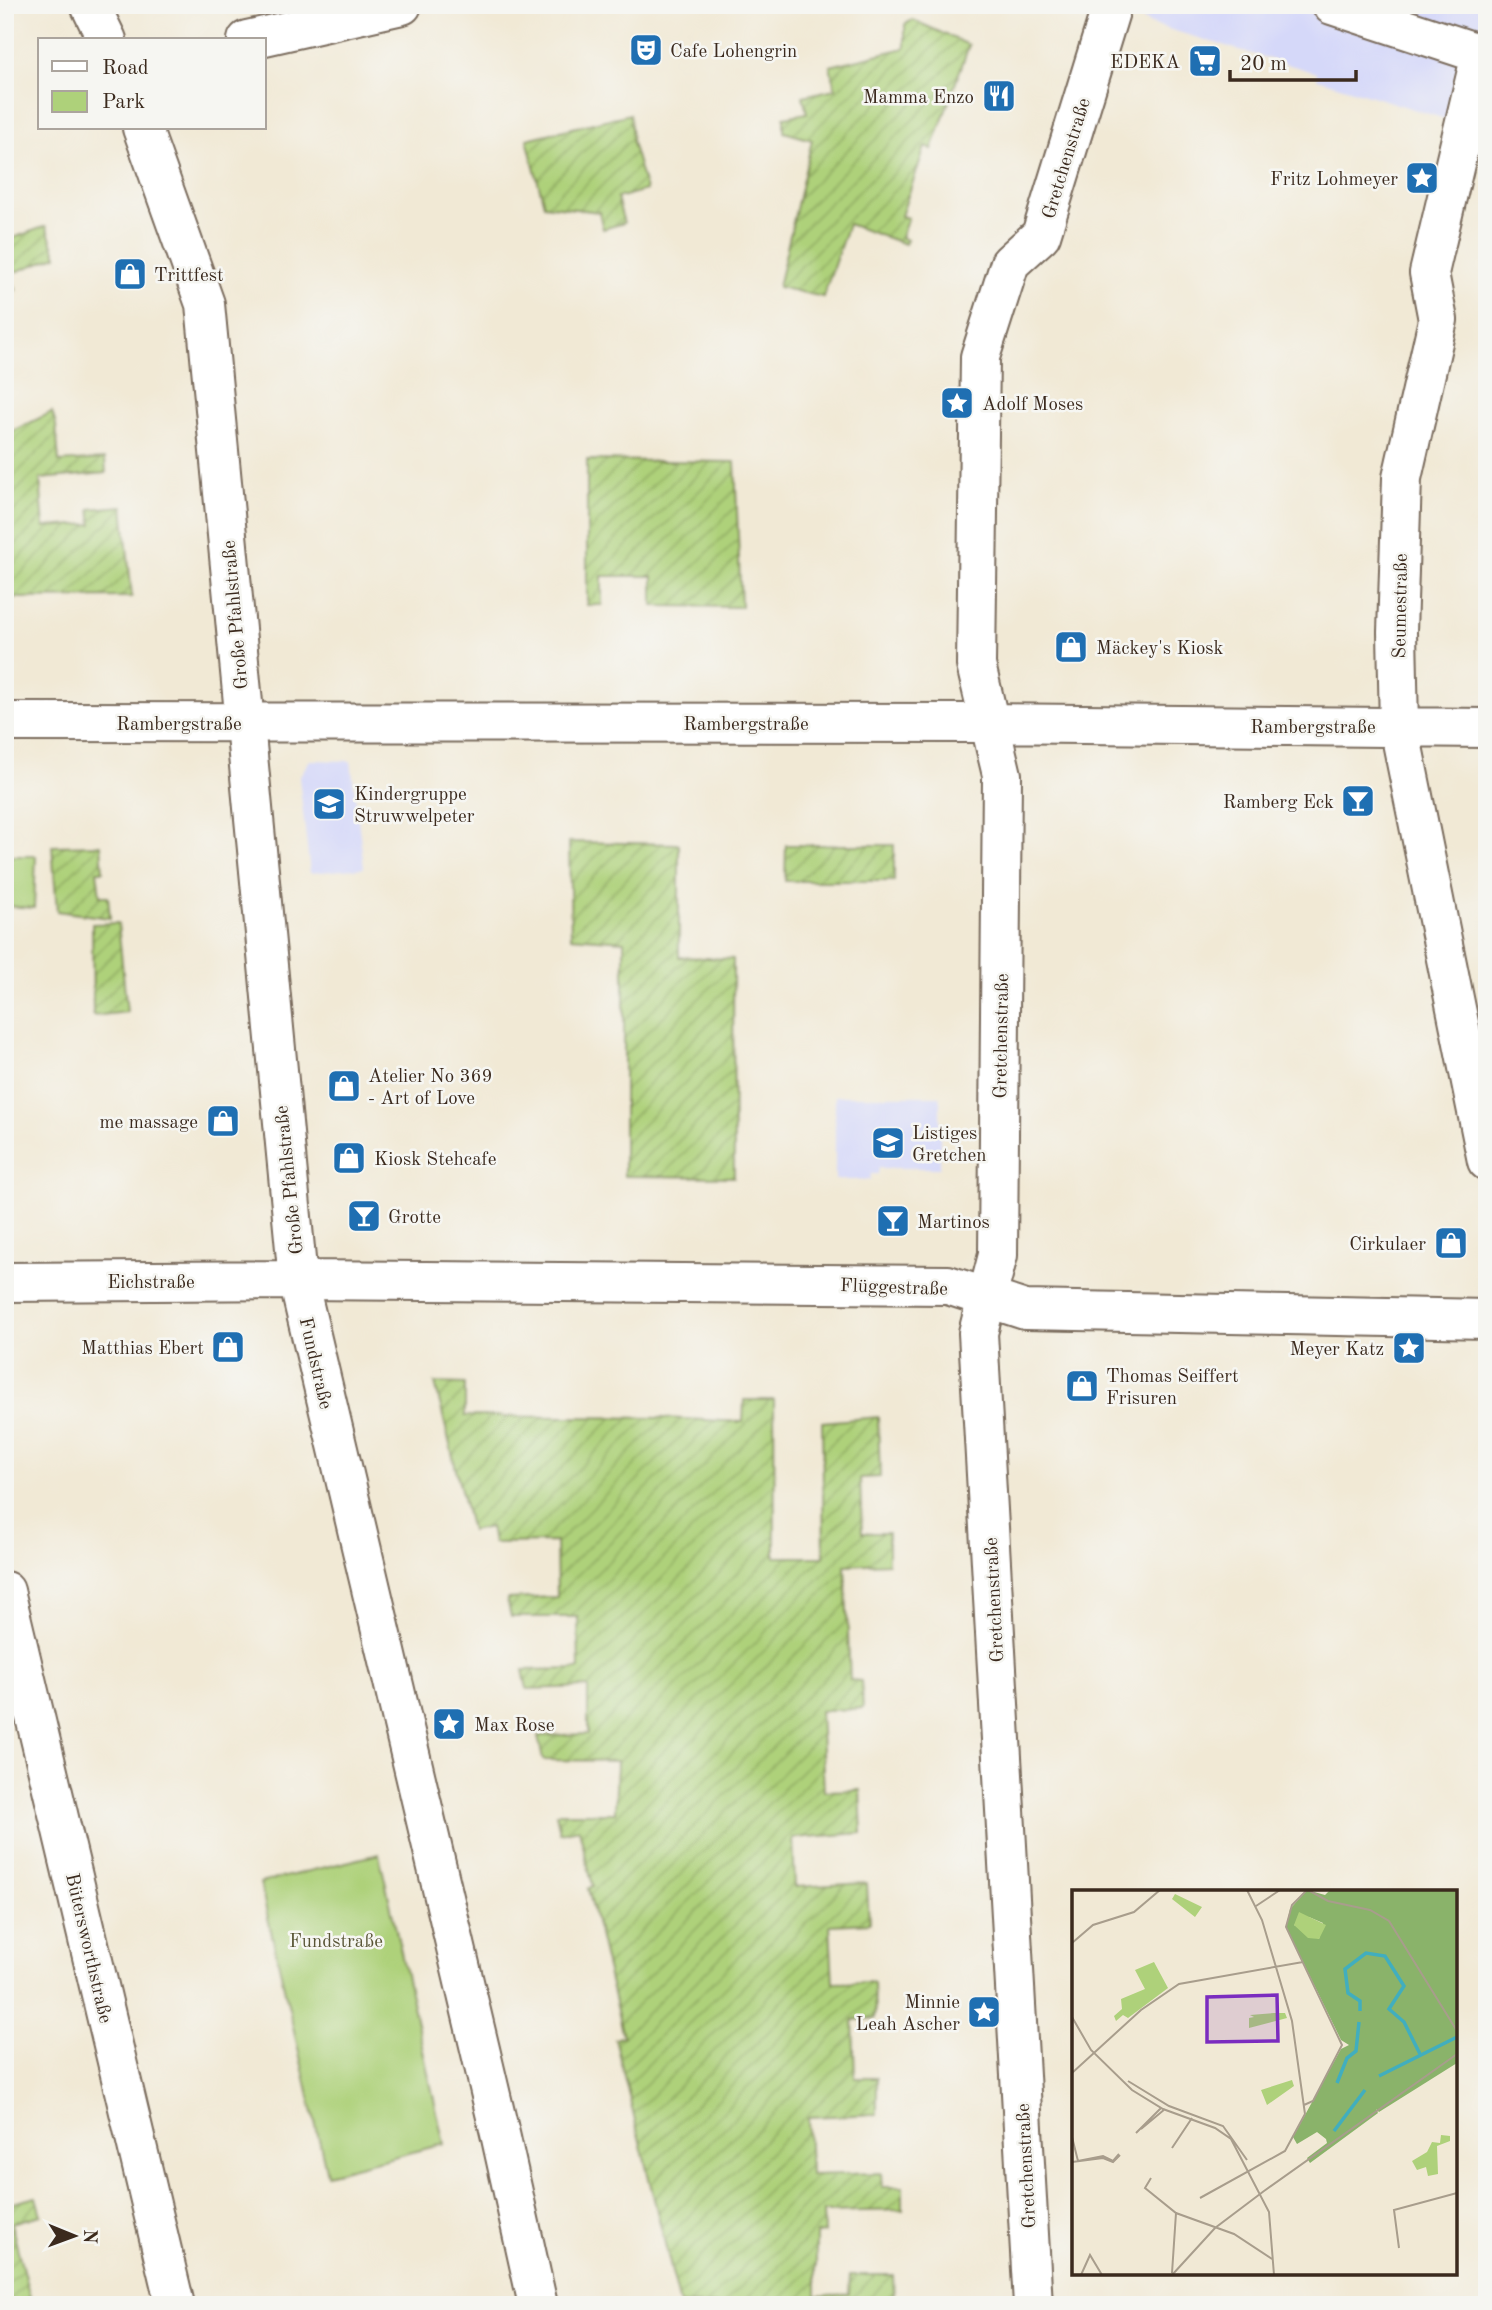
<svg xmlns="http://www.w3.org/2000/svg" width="1492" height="2310" viewBox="0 0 1492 2310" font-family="'Old Standard TT',serif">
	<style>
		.built { fill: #d5d8f9 }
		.park { fill: #aed17a; stroke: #747e4c; stroke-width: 2 }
		.garden { fill: url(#garden-furrows); stroke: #747e4c; stroke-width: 2 }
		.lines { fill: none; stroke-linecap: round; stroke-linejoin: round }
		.minor-casing { stroke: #7b6d5e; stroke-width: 42 }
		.minor { stroke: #fff; stroke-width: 38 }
		.labels { text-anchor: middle; stroke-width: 5; stroke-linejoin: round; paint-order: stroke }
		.poi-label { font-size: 19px; fill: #3b2a1e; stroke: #f6f6f2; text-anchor: start }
		.street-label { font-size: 19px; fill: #3b2a1e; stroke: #f6f6f2 }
		.park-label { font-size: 19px; fill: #585435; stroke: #f6f6f2 }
		.inset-river { fill: none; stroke: #41aebe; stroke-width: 3.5 }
		.inset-road { fill: none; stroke: #a89d8c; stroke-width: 2 }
		.view { fill: #7b2cbf; fill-opacity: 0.15; stroke: #7b2cbf; stroke-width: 3.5 }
		.inset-edge { fill: none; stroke: #3b2a1e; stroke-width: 3.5 }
	</style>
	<defs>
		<pattern id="garden-furrows" width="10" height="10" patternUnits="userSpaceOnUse" patternTransform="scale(1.75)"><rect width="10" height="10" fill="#aed17a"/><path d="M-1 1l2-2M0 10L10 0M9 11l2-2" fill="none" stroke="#8faa63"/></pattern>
	</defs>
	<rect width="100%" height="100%" fill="#f6f6f2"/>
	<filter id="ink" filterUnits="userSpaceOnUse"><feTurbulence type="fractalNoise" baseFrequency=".0143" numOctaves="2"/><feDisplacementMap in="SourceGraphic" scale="14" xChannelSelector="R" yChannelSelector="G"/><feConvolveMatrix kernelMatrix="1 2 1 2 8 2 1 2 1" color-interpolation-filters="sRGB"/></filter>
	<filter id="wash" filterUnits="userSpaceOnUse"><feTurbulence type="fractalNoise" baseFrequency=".00686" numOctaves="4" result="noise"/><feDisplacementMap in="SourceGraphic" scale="28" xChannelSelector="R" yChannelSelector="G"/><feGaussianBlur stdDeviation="1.57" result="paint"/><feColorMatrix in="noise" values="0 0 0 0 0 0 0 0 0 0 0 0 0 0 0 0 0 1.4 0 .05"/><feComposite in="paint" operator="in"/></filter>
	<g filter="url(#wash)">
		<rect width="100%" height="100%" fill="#f1e9d5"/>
		<path class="built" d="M 1129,5 L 1487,5 L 1487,132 L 1317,79 L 1317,73 L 1151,24 L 1127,10 Z
			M 310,760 L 351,761 L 364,868 L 310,873 L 299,777 Z
			M 835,1096 L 940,1096 L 940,1168 L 879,1168 L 878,1174 L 871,1174 L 870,1180 L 835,1180 Z"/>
		<path class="park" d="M 5,856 L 36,856 L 34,908 L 5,906 Z
			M 379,1854 L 444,2144 L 327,2174 L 260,1883 Z"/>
		<path class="garden" d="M 913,20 L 969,45 L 932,149 L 925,147 L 901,216 L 908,218 L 901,237 L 907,240 L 905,244 L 848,224 L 823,297 L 778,287 L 812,140 L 784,132 L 784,117 L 807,113 L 803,96 L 835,89 L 830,66 L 905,48 L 905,24 Z
			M 630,114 L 632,142 L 646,190 L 617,198 L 624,223 L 603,229 L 599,212 L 544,205 L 527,139 Z
			M 46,226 L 57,256 L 10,274 L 16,290 L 5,294 L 5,241 Z
			M 52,412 L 56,425 L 59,462 L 105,459 L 106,473 L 40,479 L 44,527 L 92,524 L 90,509 L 123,506 L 132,597 L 5,598 L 5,435 Z
			M 587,460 L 735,462 L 741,607 L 653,606 L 653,576 L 602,576 L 602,605 L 587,605 Z
			M 569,842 L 679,844 L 679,957 L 733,959 L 734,1177 L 624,1176 L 624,941 L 571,937 Z
			M 101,845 L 103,871 L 97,871 L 100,896 L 108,896 L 110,918 L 57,911 L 52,846 Z
			M 786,845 L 894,845 L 894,881 L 785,881 Z
			M 118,923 L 127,1012 L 93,1016 L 92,924 Z
			M 435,1383 L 465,1384 L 465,1416 L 664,1418 L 743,1422 L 744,1400 L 774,1400 L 775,1557 L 824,1557 L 822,1422 L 878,1417 L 880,1477 L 860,1478 L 862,1533 L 888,1533 L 888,1563 L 845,1565 L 850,1680 L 861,1681 L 863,1708 L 820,1711 L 824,1791 L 860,1790 L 862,1833 L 793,1838 L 795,1887 L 867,1883 L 869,1923 L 830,1925 L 833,1983 L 874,1982 L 875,2018 L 853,2020 L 855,2078 L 877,2078 L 877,2114 L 808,2117 L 810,2175 L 881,2173 L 882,2187 L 903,2187 L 903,2210 L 823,2212 L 824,2233 L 816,2234 L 816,2296 L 849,2294 L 850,2275 L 893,2275 L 894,2305 L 680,2305 L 615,2039 L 623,2036 L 588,1888 L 593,1886 L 579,1829 L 560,1833 L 556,1813 L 615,1813 L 617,1761 L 543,1760 L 538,1736 L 588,1734 L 588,1687 L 527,1689 L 523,1670 L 579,1669 L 578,1617 L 511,1617 L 507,1599 L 557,1597 L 556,1542 L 493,1543 L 490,1527 L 471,1531 Z
			M 36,2197 L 41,2215 L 11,2223 L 31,2302 L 65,2295 L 67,2305 L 5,2305 L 5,2205 Z"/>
	</g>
	<g filter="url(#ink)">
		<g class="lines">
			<defs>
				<path id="minor" d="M 90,5 L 107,40
					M 1332,5 L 1487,56
					M 247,40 L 402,5
					M 1481,54 L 1429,273 L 1438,320 L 1402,478 L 1397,632 L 1399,727 L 1487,1161
					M 142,128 L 205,304 L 298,1280 L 501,2138 L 538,2305
					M 5,722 L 988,723 L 1487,728
					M 5,1282 L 298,1280 L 948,1285 L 1025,1310 L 1487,1319
					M 5,1591 L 175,2305
					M 1033,2305 L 978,1333 L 998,1255 L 1002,775 L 976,665 L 980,357 L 1010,263 L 1041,235 L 1112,5"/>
			</defs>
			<use href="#minor" class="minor-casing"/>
			<use href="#minor" class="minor"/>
		</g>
	</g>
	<defs>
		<symbol id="theatre-square" viewBox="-11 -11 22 22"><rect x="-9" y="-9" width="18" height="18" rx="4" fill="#1f6fb2" stroke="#f6f6f2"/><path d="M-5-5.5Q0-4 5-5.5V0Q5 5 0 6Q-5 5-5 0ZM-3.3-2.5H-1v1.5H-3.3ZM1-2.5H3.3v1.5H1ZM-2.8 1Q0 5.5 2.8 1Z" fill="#fff"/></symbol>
		<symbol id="supermarket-square" viewBox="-11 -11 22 22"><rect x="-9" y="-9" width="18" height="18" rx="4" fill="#1f6fb2" stroke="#f6f6f2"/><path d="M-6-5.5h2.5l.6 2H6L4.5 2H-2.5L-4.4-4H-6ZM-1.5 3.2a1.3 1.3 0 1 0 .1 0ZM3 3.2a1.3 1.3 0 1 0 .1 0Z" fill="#fff"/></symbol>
		<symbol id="restaurant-square" viewBox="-11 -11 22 22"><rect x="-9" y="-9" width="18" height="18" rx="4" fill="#1f6fb2" stroke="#f6f6f2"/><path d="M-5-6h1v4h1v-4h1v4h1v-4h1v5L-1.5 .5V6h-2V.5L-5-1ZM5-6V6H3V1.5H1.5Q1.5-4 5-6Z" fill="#fff"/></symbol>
		<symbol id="sight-square" viewBox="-11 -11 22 22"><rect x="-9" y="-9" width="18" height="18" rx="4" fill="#1f6fb2" stroke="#f6f6f2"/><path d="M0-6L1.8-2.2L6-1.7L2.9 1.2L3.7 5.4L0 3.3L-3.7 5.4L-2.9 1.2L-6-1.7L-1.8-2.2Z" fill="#fff"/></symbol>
		<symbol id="shop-square" viewBox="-11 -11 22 22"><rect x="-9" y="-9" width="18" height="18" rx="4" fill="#1f6fb2" stroke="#f6f6f2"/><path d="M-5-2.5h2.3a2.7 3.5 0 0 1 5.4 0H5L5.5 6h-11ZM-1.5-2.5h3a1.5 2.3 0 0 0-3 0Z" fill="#fff"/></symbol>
		<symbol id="bar-square" viewBox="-11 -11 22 22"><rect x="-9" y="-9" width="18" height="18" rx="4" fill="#1f6fb2" stroke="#f6f6f2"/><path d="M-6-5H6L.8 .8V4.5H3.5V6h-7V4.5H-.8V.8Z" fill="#fff"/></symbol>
		<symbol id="school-square" viewBox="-11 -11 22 22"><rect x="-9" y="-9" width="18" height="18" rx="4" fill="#1f6fb2" stroke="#f6f6f2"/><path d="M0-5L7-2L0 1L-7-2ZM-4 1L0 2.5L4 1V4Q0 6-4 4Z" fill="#fff"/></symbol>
	</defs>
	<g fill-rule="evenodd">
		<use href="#theatre-square" x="627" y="31" width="38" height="38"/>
		<use href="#supermarket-square" x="1186" y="42" width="38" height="38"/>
		<use href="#restaurant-square" x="980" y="77" width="38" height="38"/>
		<use href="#sight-square" x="1403" y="159" width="38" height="38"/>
		<use href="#shop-square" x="111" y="255" width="38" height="38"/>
		<use href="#sight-square" x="938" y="384" width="38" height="38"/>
		<use href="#shop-square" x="1052" y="628" width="38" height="38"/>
		<use href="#bar-square" x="1339" y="782" width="38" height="38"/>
		<use href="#school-square" x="310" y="785" width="38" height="38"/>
		<use href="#shop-square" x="325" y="1067" width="38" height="38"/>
		<use href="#shop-square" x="204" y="1102" width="38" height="38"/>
		<use href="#school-square" x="869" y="1124" width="38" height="38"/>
		<use href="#shop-square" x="330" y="1139" width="38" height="38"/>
		<use href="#bar-square" x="345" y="1197" width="38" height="38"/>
		<use href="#bar-square" x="874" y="1202" width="38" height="38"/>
		<use href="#shop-square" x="1432" y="1224" width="38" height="38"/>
		<use href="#shop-square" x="209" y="1328" width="38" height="38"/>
		<use href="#sight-square" x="1390" y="1329" width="38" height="38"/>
		<use href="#shop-square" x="1063" y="1367" width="38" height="38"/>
		<use href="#sight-square" x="430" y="1705" width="38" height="38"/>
		<use href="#sight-square" x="965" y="1993" width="38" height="38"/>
	</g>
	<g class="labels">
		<g class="poi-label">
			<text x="670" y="57">Cafe Lohengrin</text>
			<text x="1180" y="68" text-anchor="end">EDEKA</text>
			<text x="974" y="103" text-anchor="end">Mamma Enzo</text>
			<text x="1398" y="185" text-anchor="end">Fritz Lohmeyer</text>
			<text x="154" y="281">Trittfest</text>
			<text x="982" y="410">Adolf Moses</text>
			<text x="1096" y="654">Mäckey's Kiosk</text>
			<text x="354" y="800">Kindergruppe<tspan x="354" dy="22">Struwwelpeter</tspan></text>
			<text x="1334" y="808" text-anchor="end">Ramberg Eck</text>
			<text x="368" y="1082">Atelier No 369<tspan x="368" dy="22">- Art of Love</tspan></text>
			<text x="198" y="1128" text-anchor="end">me massage</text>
			<text x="912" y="1139">Listiges<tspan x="912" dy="22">Gretchen</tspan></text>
			<text x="374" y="1165">Kiosk Stehcafe</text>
			<text x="388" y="1223">Grotte</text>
			<text x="917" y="1228">Martinos</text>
			<text x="1426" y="1250" text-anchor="end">Cirkulaer</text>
			<text x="204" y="1354" text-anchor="end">Matthias Ebert</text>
			<text x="1384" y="1355" text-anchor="end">Meyer Katz</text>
			<text x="1106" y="1382">Thomas Seiffert<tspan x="1106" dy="22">Frisuren</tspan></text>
			<text x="474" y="1731">Max Rose</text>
			<text x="960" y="2008" text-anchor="end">Minnie<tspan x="960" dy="22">Leah Ascher</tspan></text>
		</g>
		<g class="street-label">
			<text transform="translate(1065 158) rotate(-73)" y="7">Gretchenstraße</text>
			<text transform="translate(1399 606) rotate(-89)" y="7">Seumestraße</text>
			<text transform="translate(234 615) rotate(-95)" y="7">Große Pfahlstraße</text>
			<text x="179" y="730">Rambergstraße</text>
			<text x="746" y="730">Rambergstraße</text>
			<text x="1313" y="733">Rambergstraße</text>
			<text transform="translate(1000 1036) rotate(-89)" y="7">Gretchenstraße</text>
			<text transform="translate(288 1180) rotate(-96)" y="7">Große Pfahlstraße</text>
			<text x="151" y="1288">Eichstraße</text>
			<text transform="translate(894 1286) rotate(2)" y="7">Flüggestraße</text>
			<text transform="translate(317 1363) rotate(77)" y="7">Fundstraße</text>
			<text transform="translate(993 1600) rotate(-93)" y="7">Gretchenstraße</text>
			<text transform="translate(90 1948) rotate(77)" y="7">Bütersworthstraße</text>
			<text transform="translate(1025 2166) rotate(-93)" y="7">Gretchenstraße</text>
		</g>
		<g class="park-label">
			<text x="336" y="1947">Fundstraße</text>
		</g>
	</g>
	<g transform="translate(1072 1890)">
		<rect width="385" height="385" fill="#f1e9d5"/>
		<path d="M 235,0 L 253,5 L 258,0 L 385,0 L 385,173 L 307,222 L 304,219 L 306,223 L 238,273 L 235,268 L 255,253 L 254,249 L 245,242 L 225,254 L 221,247 L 269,159 L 277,155 L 269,150 L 214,37 L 218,19 ZM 237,27 L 251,33 L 247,49 L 222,35 Z" fill="#8ab36a" fill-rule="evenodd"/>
		<path d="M 103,4 L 130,17 L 123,27 L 100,9 ZM 227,22 L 254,35 L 247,49 L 236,48 L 222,35 ZM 82,72 L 96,98 L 56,128 L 51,125 L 44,131 L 42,126 L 50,119 L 49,109 L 73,99 L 63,80 ZM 369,245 L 378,246 L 378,251 L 365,256 L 366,284 L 356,286 L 354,277 L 345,280 L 340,271 L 355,262 L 360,252 L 368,253 Z" fill="#aed17a"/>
		<path d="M 202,123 L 213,123 L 215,128 L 177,138 L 177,128 L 182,127 L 178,125 ZM 220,190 L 222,196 L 195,215 L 189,200 Z" fill="#aed17a"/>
		<path class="inset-river" d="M 288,121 L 288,111 L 276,103 L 273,79 L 294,63 L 313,66 L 332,96 L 317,119 L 332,132 L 349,166M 307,186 L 385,147M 265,193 L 275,168 L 284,161 L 287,132M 262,241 L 293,200"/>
		<path class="inset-road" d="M 236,0 L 256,11 L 298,20 L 317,31 L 385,141M 184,16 L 208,0M 0,53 L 21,35 L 62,22 L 88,0M 0,127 L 19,160 L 60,200 L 91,219 L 143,238 L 159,249 L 197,322 L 202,385M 0,183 L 69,120 L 107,94 L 231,72M 56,191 L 97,216 L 151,236 L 175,270M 232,215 L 241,211 L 270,155 L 214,37 L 220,15 L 235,0M 69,239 L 93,219M 64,243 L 89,218M 64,243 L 85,222M 0,247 L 6,271M 100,258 L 120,228M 6,271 L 31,266 L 41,271 L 47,264M 0,272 L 31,268 L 41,272 L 48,265M 79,288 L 73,298 L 104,323 L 162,344 L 200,369M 192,301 L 385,164M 128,308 L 213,261 L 233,224 L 220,131 L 190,30 L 175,0M 327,358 L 322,320 L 385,303M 100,383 L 104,323M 9,385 L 18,365 L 30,385M 100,385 L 143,338 L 192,301"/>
		<path class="view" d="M 205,105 L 206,151 L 135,152 L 135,107 Z"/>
		<rect width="385" height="385" class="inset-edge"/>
	</g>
	<rect width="1492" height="2310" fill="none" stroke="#f6f6f2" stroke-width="28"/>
	<rect x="38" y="38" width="228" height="91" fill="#f6f6f2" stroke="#aba49d" stroke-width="2"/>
	<rect x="52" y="61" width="35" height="10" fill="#ffffff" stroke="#aba49d" stroke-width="2"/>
	<text x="102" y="74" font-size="21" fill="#3b2a1e">Road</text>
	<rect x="52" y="91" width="35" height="21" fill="#aed17a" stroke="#aba49d" stroke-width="2"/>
	<text x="102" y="108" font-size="21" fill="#3b2a1e">Park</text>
	<g transform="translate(74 2236) rotate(91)" stroke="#f6f6f2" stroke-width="5" paint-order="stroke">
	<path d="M0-5L12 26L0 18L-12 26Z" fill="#3b2a1e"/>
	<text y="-10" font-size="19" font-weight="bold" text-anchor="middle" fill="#3b2a1e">N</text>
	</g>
	<path d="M1230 70v10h126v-10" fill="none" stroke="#3b2a1e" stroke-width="3.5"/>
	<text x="1240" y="70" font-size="21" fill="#3b2a1e" stroke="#f6f6f2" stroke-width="5" paint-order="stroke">20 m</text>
</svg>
